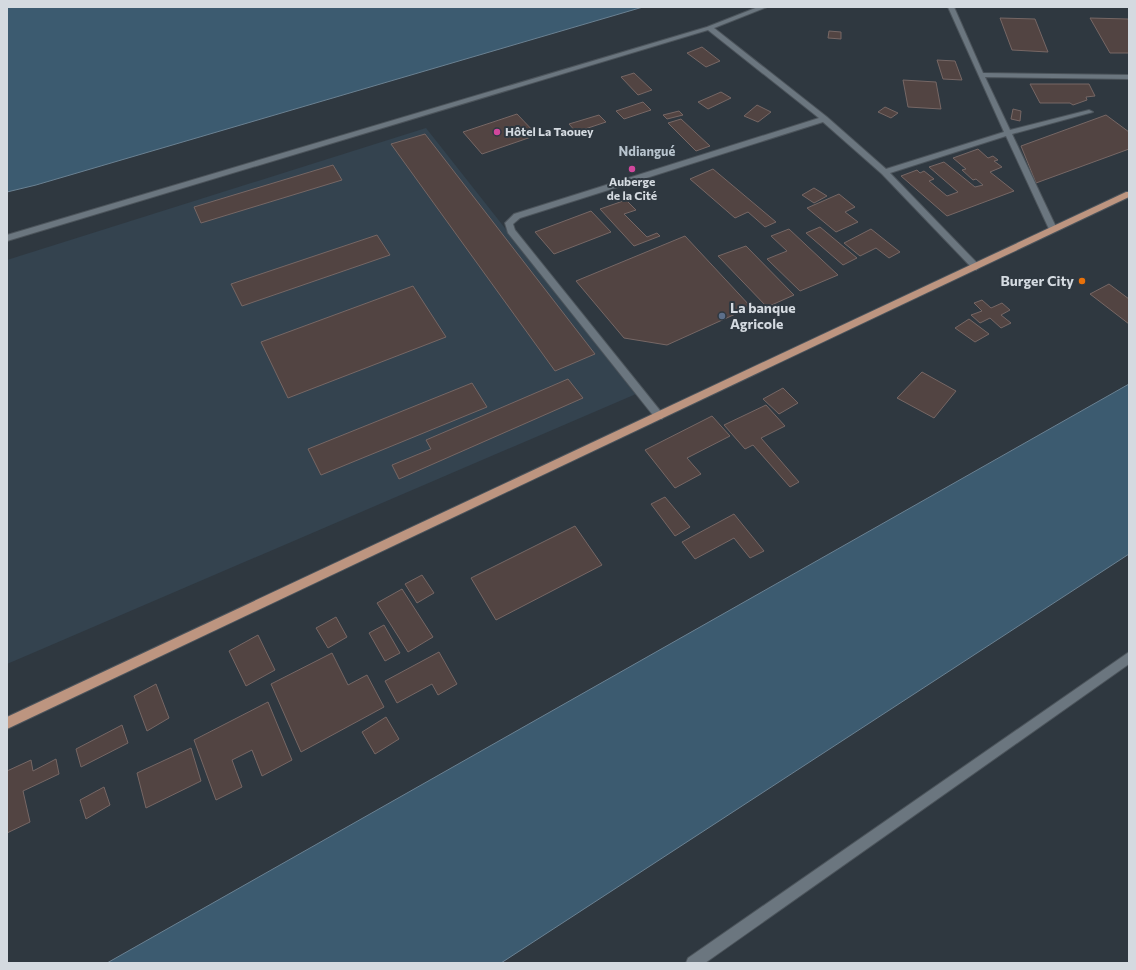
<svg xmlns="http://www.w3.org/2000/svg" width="1136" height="970" viewBox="0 0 1136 970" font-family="Commissioner,sans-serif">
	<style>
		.built { fill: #34434f }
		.water { fill: #3c5b70; stroke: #6a8192 }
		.building { fill: #524442; stroke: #766765 }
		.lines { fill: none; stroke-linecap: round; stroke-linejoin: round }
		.minor-casing { stroke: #4c545b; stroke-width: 2 }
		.primary-casing { stroke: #4c545b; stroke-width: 2 }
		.minor { fill: #6b767f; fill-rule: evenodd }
		.primary { fill: #bd9580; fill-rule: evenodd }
		.hotel-dot { fill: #d1479c; stroke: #2f3840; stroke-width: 1.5 }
		.food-dot { fill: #e8710a; stroke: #2f3840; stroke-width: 1.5 }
		.service-dot { fill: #5c6f8a; stroke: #2f3840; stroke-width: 1.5 }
		.labels { text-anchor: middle; stroke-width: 4; stroke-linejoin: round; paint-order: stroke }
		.far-poi-label { font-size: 12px; font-weight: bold; fill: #d4dae0; stroke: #2f3840; text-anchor: start }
		.far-neighbourhood-label { font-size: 13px; font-weight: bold; fill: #b8c4ce; stroke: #2f3840 }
		.poi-label { font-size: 14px; font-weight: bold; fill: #d4dae0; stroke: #2f3840; text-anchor: end }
	</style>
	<rect width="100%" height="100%" fill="#2f3840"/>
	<path class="built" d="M 426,128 L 636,394 L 7,664 L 7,260 Z"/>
	<path class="water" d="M 7,7 L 643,7 L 36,185 L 7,192 Z
		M 1129,384 L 1129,554 L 501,963 L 107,963 Z"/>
	<path class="building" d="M 1000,18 L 1035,19 L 1048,52 L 1012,50 Z
		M 1090,18 L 1128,19 L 1129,21 L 1129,53 L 1110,53 Z
		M 829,31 L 841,32 L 841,39 L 828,38 Z
		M 702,47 L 720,61 L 706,67 L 687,53 Z
		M 937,60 L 955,61 L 962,80 L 943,79 Z
		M 634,73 L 652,90 L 638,95 L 621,77 Z
		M 903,80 L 936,82 L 941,109 L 908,107 Z
		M 1030,84 L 1089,84 L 1095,96 L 1086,97 L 1087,100 L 1073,105 L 1070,103 L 1040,103 Z
		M 721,92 L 731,98 L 708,109 L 698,102 Z
		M 643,102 L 651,110 L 624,119 L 616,111 Z
		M 757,105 L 771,112 L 758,122 L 744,116 Z
		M 885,107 L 898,113 L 891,118 L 878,112 Z
		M 1013,109 L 1021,111 L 1020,121 L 1011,119 Z
		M 679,111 L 683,115 L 667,119 L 663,115 Z
		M 517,114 L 537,135 L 482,154 L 463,132 Z
		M 599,115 L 606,122 L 576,132 L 569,124 Z
		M 1106,115 L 1129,132 L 1129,149 L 1036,183 L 1021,146 Z
		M 681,119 L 710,146 L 696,151 L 668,123 Z
		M 425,134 L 595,354 L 555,371 L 391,144 Z
		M 978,149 L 988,158 L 993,156 L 998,160 L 994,161 L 1002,167 L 990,172 L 1014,191 L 947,216 L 901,176 L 917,170 L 920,173 L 924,171 L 934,179 L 929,181 L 947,196 L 958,192 L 929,167 L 944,162 L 975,187 L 983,185 L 976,179 L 973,180 L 962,170 L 966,169 L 953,158 Z
		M 333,165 L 342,180 L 201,223 L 194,207 Z
		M 713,169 L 776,222 L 765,227 L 748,212 L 735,218 L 690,179 Z
		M 814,188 L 827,196 L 814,203 L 802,195 Z
		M 839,194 L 855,207 L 845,212 L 858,222 L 836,232 L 807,208 Z
		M 626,200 L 636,210 L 624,214 L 647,237 L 657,233 L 660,236 L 634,246 L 600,209 Z
		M 591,211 L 611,232 L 554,254 L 535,232 Z
		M 820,227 L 857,258 L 843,265 L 806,233 Z
		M 789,229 L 838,275 L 800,291 L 767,259 L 787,251 L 771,236 Z
		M 871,229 L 900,252 L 889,258 L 876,248 L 860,256 L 844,243 Z
		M 377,235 L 390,255 L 242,306 L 231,284 Z
		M 685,236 L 751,307 L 667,345 L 624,338 L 576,281 Z
		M 746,246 L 794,295 L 767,307 L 718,256 Z
		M 1109,284 L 1129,299 L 1129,324 L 1090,294 Z
		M 413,286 L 446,337 L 288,398 L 261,342 Z
		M 982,300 L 991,308 L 1002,303 L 1010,310 L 1001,315 L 1011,323 L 1001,328 L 990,318 L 980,323 L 971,315 L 982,311 L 974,303 Z
		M 969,319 L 989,334 L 975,342 L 955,328 Z
		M 922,372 L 956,391 L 934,418 L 897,398 Z
		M 568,379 L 583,398 L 399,479 L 392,465 L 431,449 L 426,440 Z
		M 472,383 L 487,407 L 321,475 L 308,449 Z
		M 783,388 L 798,403 L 779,414 L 763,399 Z
		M 766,405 L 785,426 L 761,438 L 799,482 L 790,487 L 753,445 L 745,449 L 724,425 Z
		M 712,416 L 730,436 L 687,458 L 701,474 L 675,488 L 645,450 Z
		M 665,497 L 690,527 L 675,536 L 651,504 Z
		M 734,514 L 764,551 L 750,558 L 734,538 L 695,559 L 682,542 Z
		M 575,526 L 602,565 L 496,620 L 471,578 Z
		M 422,575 L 434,593 L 417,603 L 405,584 Z
		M 402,589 L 433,637 L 408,652 L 377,603 Z
		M 336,617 L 347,637 L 328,648 L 316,628 Z
		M 384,625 L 400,653 L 385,661 L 369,633 Z
		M 258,635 L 275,670 L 246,686 L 229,651 Z
		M 439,652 L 457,684 L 438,695 L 432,684 L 397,703 L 385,681 Z
		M 332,653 L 348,685 L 367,675 L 384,707 L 301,752 L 271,684 Z
		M 156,684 L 169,718 L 147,731 L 134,696 Z
		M 268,702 L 292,760 L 262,776 L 252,750 L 232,760 L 242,787 L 216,800 L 194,740 Z
		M 386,717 L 399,739 L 375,754 L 362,732 Z
		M 122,725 L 128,743 L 81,767 L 76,749 Z
		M 191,748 L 201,781 L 146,808 L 137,773 Z
		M 56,759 L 59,774 L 23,791 L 30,822 L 7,833 L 7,771 L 31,760 L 33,771 Z
		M 104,787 L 110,805 L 86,819 L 80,800 Z"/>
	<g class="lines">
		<defs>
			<path id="minor" d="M 758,7 L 767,7 L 714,28 L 827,117 L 886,169 L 1004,132 L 948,7 L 954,7 L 983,73 L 1129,75 L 1129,79 L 985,77 L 1010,130 L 1089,110 L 1093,112 L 1012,134 L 1057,229 L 1056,231 L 1050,231 L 1049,229 L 1006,136 L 890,173 L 979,265 L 980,267 L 976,270 L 973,269 L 882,174 L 823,122 L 520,218 L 513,224 L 515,230 L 662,413 L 664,416 L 662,419 L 656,419 L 508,233 L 505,223 L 514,214 L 819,118 L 708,30 L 7,241 L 7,235 L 707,27 Z
				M 1129,652 L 1129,664 L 705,963 L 686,963 L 688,958 Z"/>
			<path id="primary" d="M 1126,192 L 1129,192 L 1129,197 L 7,729 L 7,717 Z"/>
		</defs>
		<use href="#minor" class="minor-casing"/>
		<use href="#primary" class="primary-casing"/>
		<use href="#minor" class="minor"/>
		<use href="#primary" class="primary"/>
	</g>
	<g class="hotel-dot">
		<circle cx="497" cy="132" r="4"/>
		<circle cx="632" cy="169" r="4"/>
	</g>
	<circle class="food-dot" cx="1082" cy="281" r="4"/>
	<circle class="service-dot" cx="722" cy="316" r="4"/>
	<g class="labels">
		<g class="far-poi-label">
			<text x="505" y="136">Hôtel La Taouey</text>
			<text x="632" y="186" text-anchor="middle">Auberge<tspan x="632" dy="14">de la Cité</tspan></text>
		</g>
		<g class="far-neighbourhood-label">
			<text x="647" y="156">Ndiangué</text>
		</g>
		<g class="poi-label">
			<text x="1074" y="286">Burger City</text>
			<text x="730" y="313" text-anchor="start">La banque<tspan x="730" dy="16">Agricole</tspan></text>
		</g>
	</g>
	<rect width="1136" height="970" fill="none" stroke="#d4dae0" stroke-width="16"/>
</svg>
